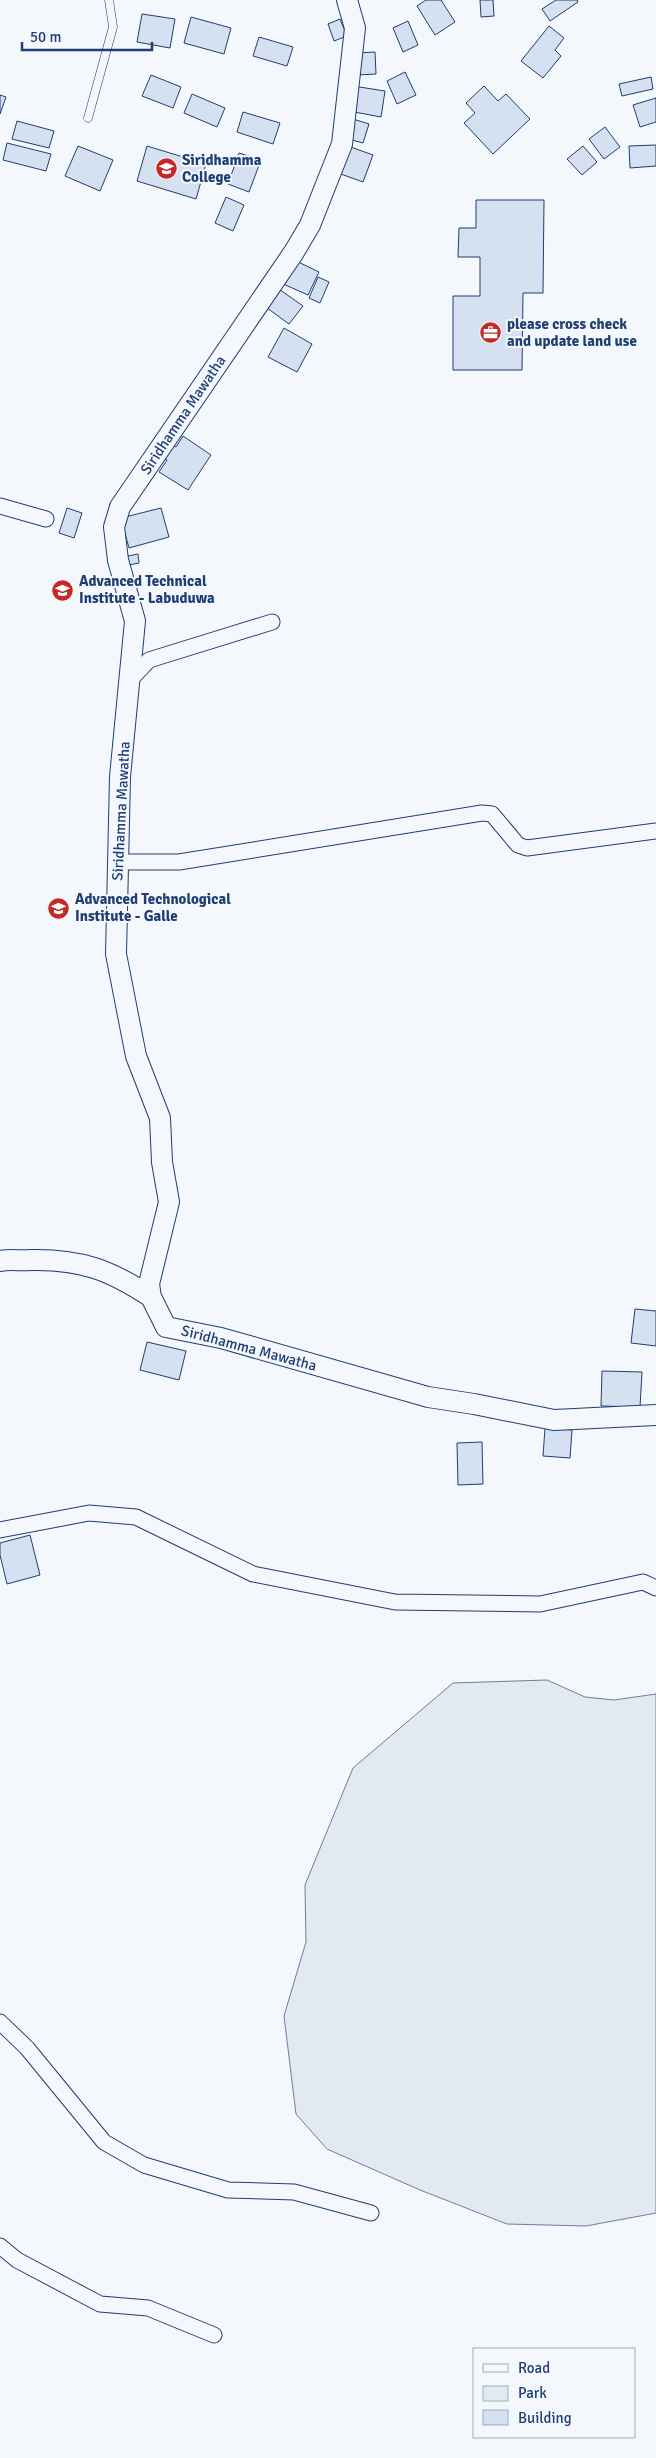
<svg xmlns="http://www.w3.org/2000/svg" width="656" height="2458" viewBox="0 0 656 2458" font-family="Signika,sans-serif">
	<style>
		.green { fill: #e3e9f0; stroke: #687fa3 }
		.building { fill: #d5e0f0; stroke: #1d3f73 }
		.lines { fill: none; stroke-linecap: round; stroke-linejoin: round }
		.service-casing { stroke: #1d3f73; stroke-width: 9 }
		.minor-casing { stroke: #1d3f73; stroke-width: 17 }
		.tertiary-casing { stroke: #1d3f73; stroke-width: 22 }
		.service { stroke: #f4f7fb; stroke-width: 8 }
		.minor { stroke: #f4f7fb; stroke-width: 15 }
		.tertiary { stroke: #f4f7fb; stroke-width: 20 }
		.labels { text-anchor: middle; stroke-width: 4; stroke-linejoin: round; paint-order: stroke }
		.poi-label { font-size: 15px; font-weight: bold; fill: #1d3f73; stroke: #f4f7fb; text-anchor: start }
		.street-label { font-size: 15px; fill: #1d3f73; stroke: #f4f7fb }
	</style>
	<rect width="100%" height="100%" fill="#f4f7fb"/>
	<path class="green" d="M 547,1680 L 585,1697 L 614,1700 L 656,1694 L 656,2213 L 586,2226 L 507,2224 L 420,2190 L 327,2149 L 296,2114 L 284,2016 L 306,1942 L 305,1885 L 353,1768 L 453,1683 Z"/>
	<path class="building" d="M 426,0 L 441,0 L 455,22 L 435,35 L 417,6 Z
		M 480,0 L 493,0 L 494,16 L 481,17 Z
		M 556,0 L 577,0 L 578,2 L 550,21 L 542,9 Z
		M 142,14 L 175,19 L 170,48 L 137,42 Z
		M 191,17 L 231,28 L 224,54 L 184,43 Z
		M 340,19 L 347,36 L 334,41 L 328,24 Z
		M 408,21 L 418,45 L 403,52 L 393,28 Z
		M 549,26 L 564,38 L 555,50 L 561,56 L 543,78 L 521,61 Z
		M 259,37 L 293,47 L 287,66 L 253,56 Z
		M 375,52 L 376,74 L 357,75 L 356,53 Z
		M 405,72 L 416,95 L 397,104 L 387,81 Z
		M 151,75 L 181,87 L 173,108 L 142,96 Z
		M 651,77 L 653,89 L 622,96 L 619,84 Z
		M 353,86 L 385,91 L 381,117 L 349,111 Z
		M 484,86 L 498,101 L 506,94 L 530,119 L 493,154 L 464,123 L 475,113 L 466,103 Z
		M 192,94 L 225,108 L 217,127 L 184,113 Z
		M 0,95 L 6,97 L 0,114 Z
		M 656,98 L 656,122 L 640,127 L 633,105 Z
		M 243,112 L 280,123 L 273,144 L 237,132 Z
		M 353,119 L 369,124 L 363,143 L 348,139 Z
		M 17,121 L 54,131 L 49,148 L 12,139 Z
		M 605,127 L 620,147 L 604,159 L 589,139 Z
		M 7,143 L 51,154 L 46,171 L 3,160 Z
		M 656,145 L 656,166 L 630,168 L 629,146 Z
		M 78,146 L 113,160 L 100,191 L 65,176 Z
		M 147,146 L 206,164 L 196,199 L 137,181 Z
		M 348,146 L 373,155 L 363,182 L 338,173 Z
		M 583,146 L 597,162 L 582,175 L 567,159 Z
		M 239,153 L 261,160 L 249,192 L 228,184 Z
		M 226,197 L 244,205 L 233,231 L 215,223 Z
		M 476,200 L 544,200 L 543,293 L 523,293 L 522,370 L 453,370 L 453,296 L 480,296 L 480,257 L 458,257 L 459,228 L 476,228 Z
		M 292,259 L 319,272 L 308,295 L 281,283 Z
		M 318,277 L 329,282 L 320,303 L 309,298 Z
		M 276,287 L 303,306 L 289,324 L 263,305 Z
		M 284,328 L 312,344 L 297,372 L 268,357 Z
		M 183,436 L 211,455 L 188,490 L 159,472 L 167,460 L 158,455 L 167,442 L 176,447 Z
		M 67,508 L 82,513 L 74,538 L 59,533 Z
		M 161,508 L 169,537 L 129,548 L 121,518 Z
		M 138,554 L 139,563 L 124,566 L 123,557 Z
		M 635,1309 L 656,1311 L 656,1346 L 631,1343 Z
		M 147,1342 L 186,1351 L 179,1380 L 140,1370 Z
		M 602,1371 L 642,1372 L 640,1407 L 601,1406 Z
		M 545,1428 L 572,1430 L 570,1458 L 543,1456 Z
		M 482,1442 L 483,1484 L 458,1485 L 457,1443 Z
		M 30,1535 L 40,1575 L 7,1584 L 0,1555 L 0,1543 Z"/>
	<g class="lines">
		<defs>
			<path id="service" d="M 88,118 L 113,27 L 109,0"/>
			<path id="minor" d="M 0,506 L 46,519
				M 131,679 L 149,660 L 272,622
				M 118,862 L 179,862 L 482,813 L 492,814 L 518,845 L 527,848 L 656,831
				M 0,1530 L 89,1513 L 136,1517 L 253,1574 L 395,1602 L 540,1604 L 643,1582 L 656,1588
				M 0,2022 L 27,2048 L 104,2142 L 144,2165 L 228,2190 L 294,2192 L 371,2213
				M 0,2246 L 17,2260 L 100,2304 L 148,2308 L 214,2335"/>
			<path id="tertiary" d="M 347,0 L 355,28 L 342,144 L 310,225 L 294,252 L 120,507 L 114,527 L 118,560 L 135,621 L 120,777 L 116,954 L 136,1056 L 160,1118 L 162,1162 L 169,1202 L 149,1284 L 151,1297 L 166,1327 L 221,1338 L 428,1397 L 474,1404 L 554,1420 L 656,1415
				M 0,1261 C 10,1259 21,1261 31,1260 C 81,1259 110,1270 151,1297"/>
		</defs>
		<use href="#service" class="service-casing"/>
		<use href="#minor" class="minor-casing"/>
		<use href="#tertiary" class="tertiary-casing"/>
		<use href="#service" class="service"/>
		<use href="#minor" class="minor"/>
		<use href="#tertiary" class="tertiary"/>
	</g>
	<defs>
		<symbol id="school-disc" viewBox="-11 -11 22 22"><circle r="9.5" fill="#c62828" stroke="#f4f7fb"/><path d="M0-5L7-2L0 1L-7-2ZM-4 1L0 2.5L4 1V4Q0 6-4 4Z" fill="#fff"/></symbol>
		<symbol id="office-disc" viewBox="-11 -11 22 22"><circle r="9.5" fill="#c62828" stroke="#f4f7fb"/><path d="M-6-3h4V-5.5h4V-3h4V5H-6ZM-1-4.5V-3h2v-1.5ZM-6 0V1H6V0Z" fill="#fff"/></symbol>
		<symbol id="university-disc" viewBox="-11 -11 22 22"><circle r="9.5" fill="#c62828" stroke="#f4f7fb"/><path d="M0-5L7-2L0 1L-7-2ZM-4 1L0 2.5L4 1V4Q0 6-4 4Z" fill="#fff"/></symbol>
	</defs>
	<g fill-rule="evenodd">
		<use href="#school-disc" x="154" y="156" width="25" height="25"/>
		<use href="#office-disc" x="478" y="320" width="25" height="25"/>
		<use href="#university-disc" x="50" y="578" width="25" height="25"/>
		<use href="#university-disc" x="46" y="896" width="25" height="25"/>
	</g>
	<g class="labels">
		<g class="poi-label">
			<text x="182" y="165">Siridhamma<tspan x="182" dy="17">College</tspan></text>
			<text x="507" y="329">please cross check<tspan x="507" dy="17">and update land use</tspan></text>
			<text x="79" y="586">Advanced Technical<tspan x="79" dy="17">Institute - Labuduwa</tspan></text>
			<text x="75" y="904">Advanced Technological<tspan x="75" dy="17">Institute - Galle</tspan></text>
		</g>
		<g class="street-label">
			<text transform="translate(183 415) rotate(-56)" y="5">Siridhamma Mawatha</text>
			<text transform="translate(121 811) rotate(-87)" y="5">Siridhamma Mawatha</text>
			<text transform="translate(249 1348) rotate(15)" y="5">Siridhamma Mawatha</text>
		</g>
	</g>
	<rect x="473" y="2348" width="162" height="90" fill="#f4f7fb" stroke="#9eadc5"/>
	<rect x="483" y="2364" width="25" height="8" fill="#f4f7fb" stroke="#9eadc5"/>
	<text x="518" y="2373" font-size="15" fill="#1d3f73">Road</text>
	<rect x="483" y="2386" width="25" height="15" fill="#e3e9f0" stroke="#9eadc5"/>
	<text x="518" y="2398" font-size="15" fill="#1d3f73">Park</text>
	<rect x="483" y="2410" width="25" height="15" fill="#d5e0f0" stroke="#9eadc5"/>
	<text x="518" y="2423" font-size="15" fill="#1d3f73">Building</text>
	<path d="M22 42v8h130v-8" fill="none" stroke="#1d3f73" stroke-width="2.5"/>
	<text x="30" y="42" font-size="15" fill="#1d3f73" stroke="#f4f7fb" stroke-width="4" paint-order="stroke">50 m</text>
</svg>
